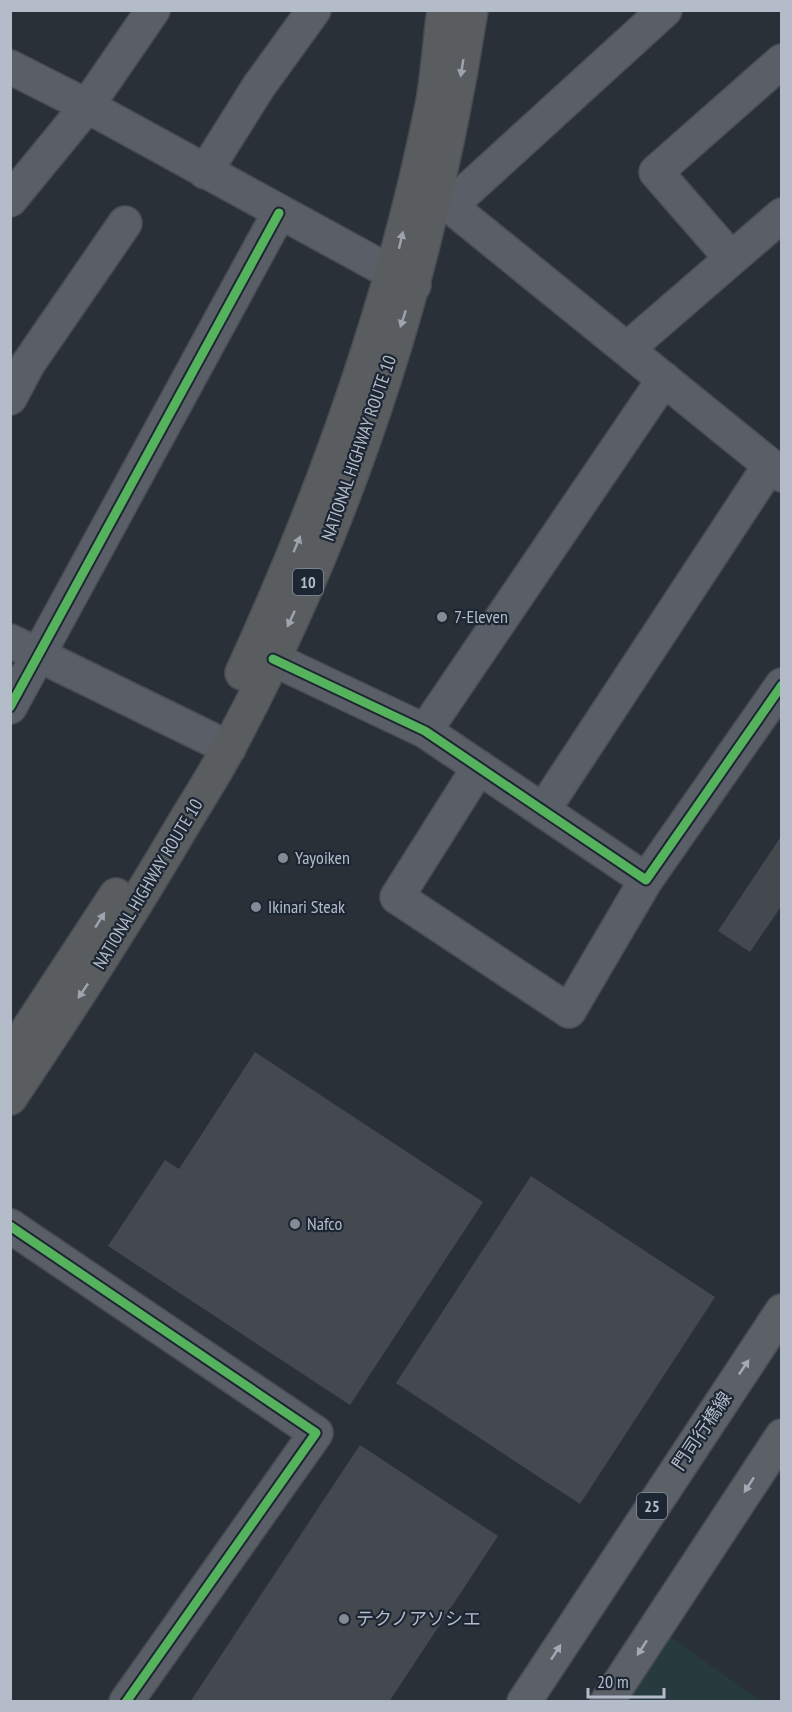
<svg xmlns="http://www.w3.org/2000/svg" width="792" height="1712" viewBox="0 0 792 1712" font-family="'PT Sans Narrow','Noto Sans JP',sans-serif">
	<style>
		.green { fill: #273a3e }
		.building { fill: #444950 }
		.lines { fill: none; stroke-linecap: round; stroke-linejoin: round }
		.minor-casing { stroke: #484c53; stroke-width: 36 }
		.major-casing { stroke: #484c55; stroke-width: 36 }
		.highway-casing { stroke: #474c53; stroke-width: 36 }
		.minor { stroke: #5a5e66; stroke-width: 33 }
		.major { stroke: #5c6168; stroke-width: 33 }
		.highway { stroke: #5a5d60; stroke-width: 33 }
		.cycleway-casing { stroke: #1d2633; stroke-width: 13 }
		.cycleway { stroke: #56b35d; stroke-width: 9 }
		.oneway { fill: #9ea4af }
		.oneway2 { fill: #a2aab6 }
		.poi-dot { fill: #848b96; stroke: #1d2633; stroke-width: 2 }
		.labels { text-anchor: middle; stroke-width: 4.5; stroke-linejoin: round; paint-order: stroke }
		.shield { fill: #1d2633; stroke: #878f9c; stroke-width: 1.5 }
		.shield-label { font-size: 16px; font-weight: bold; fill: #b4bcc9 }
		.street-label { font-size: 18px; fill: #b4bcc9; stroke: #1d2633 }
		.poi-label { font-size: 18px; fill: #b4bcc9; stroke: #1d2633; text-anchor: start }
	</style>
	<rect width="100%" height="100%" fill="#2a3038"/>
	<path class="green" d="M 656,1627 L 761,1701 L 607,1702 Z"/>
	<path class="building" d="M 782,835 L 782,905 L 750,952 L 718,931 Z
		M 255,1052 L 483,1202 L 350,1405 L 108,1246 L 165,1160 L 179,1169 Z
		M 531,1176 L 715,1297 L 580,1504 L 396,1383 Z
		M 360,1445 L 498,1536 L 389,1702 L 190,1702 Z"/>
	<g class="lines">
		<defs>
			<path id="minor" d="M 10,67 L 87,106 L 414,285
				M 205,172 L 259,86 L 314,10
				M 436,198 L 450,206 L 782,475
				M 10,200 L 87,106 L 153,10
				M 450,206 L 665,10
				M 731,258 L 656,172 L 782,61
				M 627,349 L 782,215
				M 10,398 L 28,364 L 125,223
				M 10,641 L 229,748
				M 273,659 L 425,731 L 646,880 L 782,685
				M 10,707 L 279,213
				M 425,731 L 664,379
				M 479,767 L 397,897 L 569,1011 L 646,880
				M 544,809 L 770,465
				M 10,1226 L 316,1433 L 126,1702"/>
			<path id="major" d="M 524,1702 L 782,1311
				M 607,1702 L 782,1436"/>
			<path id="highway" d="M 242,673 C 326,490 394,299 433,101 C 438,71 440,40 444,10
				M 10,1057 L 116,895
				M 10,1098 C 67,1013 122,928 174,840 C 192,809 212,779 229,747 C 352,517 431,267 471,10"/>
		</defs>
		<use href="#minor" class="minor-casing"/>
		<use href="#major" class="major-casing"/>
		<use href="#highway" class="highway-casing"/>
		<use href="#minor" class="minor"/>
		<use href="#major" class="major"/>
		<use href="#highway" class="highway"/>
		<defs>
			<path id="cycleway" d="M 273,659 L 425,731 L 646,880 L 782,685
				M 10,707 L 279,213
				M 10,1226 L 316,1433 L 126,1702"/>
		</defs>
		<use href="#cycleway" class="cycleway-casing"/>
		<use href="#cycleway" class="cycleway"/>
	</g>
	<defs><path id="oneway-solid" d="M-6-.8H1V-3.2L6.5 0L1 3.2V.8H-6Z" transform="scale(1.5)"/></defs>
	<g class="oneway">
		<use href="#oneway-solid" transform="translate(462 68) rotate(99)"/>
		<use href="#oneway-solid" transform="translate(401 240) rotate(-77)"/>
		<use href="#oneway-solid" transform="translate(403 319) rotate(108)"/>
		<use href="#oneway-solid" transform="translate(297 544) rotate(-67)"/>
		<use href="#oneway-solid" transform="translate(291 619) rotate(115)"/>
		<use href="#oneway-solid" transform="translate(100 920) rotate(-58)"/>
		<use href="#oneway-solid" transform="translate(83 991) rotate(124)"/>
	</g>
	<g class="oneway2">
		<use href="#oneway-solid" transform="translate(744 1367) rotate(-56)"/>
		<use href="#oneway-solid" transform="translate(749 1485) rotate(123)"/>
		<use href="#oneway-solid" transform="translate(642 1648) rotate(123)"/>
		<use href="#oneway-solid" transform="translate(556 1652) rotate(-57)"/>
	</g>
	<g class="poi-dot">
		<circle cx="442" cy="617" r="6"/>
		<circle cx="283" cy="858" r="6"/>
		<circle cx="256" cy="907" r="6"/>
		<circle cx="295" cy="1224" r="6"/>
		<circle cx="344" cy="1619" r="6"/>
	</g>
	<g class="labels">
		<g class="shield">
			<rect x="293" y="569" width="30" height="26" rx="4.5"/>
			<rect x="637" y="1493" width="30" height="26" rx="4.5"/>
		</g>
		<g class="shield-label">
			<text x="308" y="588">10</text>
			<text x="652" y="1512">25</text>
		</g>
		<g class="street-label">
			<text transform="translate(359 448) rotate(-71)" y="6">NATIONAL HIGHWAY ROUTE 10</text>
			<text transform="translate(148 884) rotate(-59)" y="6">NATIONAL HIGHWAY ROUTE 10</text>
			<text transform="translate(702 1431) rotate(-56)" y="6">門司行橋線</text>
		</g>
		<g class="poi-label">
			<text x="454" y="623">7-Eleven</text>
			<text x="295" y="864">Yayoiken</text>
			<text x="268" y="913">Ikinari Steak</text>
			<text x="307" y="1230">Nafco</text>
			<text x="356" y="1625">テクノアソシエ</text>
		</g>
	</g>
	<rect width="792" height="1712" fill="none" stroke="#b4bcc9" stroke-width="24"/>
	<path d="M588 1688v9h76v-9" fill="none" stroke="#b4bcc9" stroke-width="3"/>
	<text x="597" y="1688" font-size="18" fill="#b4bcc9" stroke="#1d2633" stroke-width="4.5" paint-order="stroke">20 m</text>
</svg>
